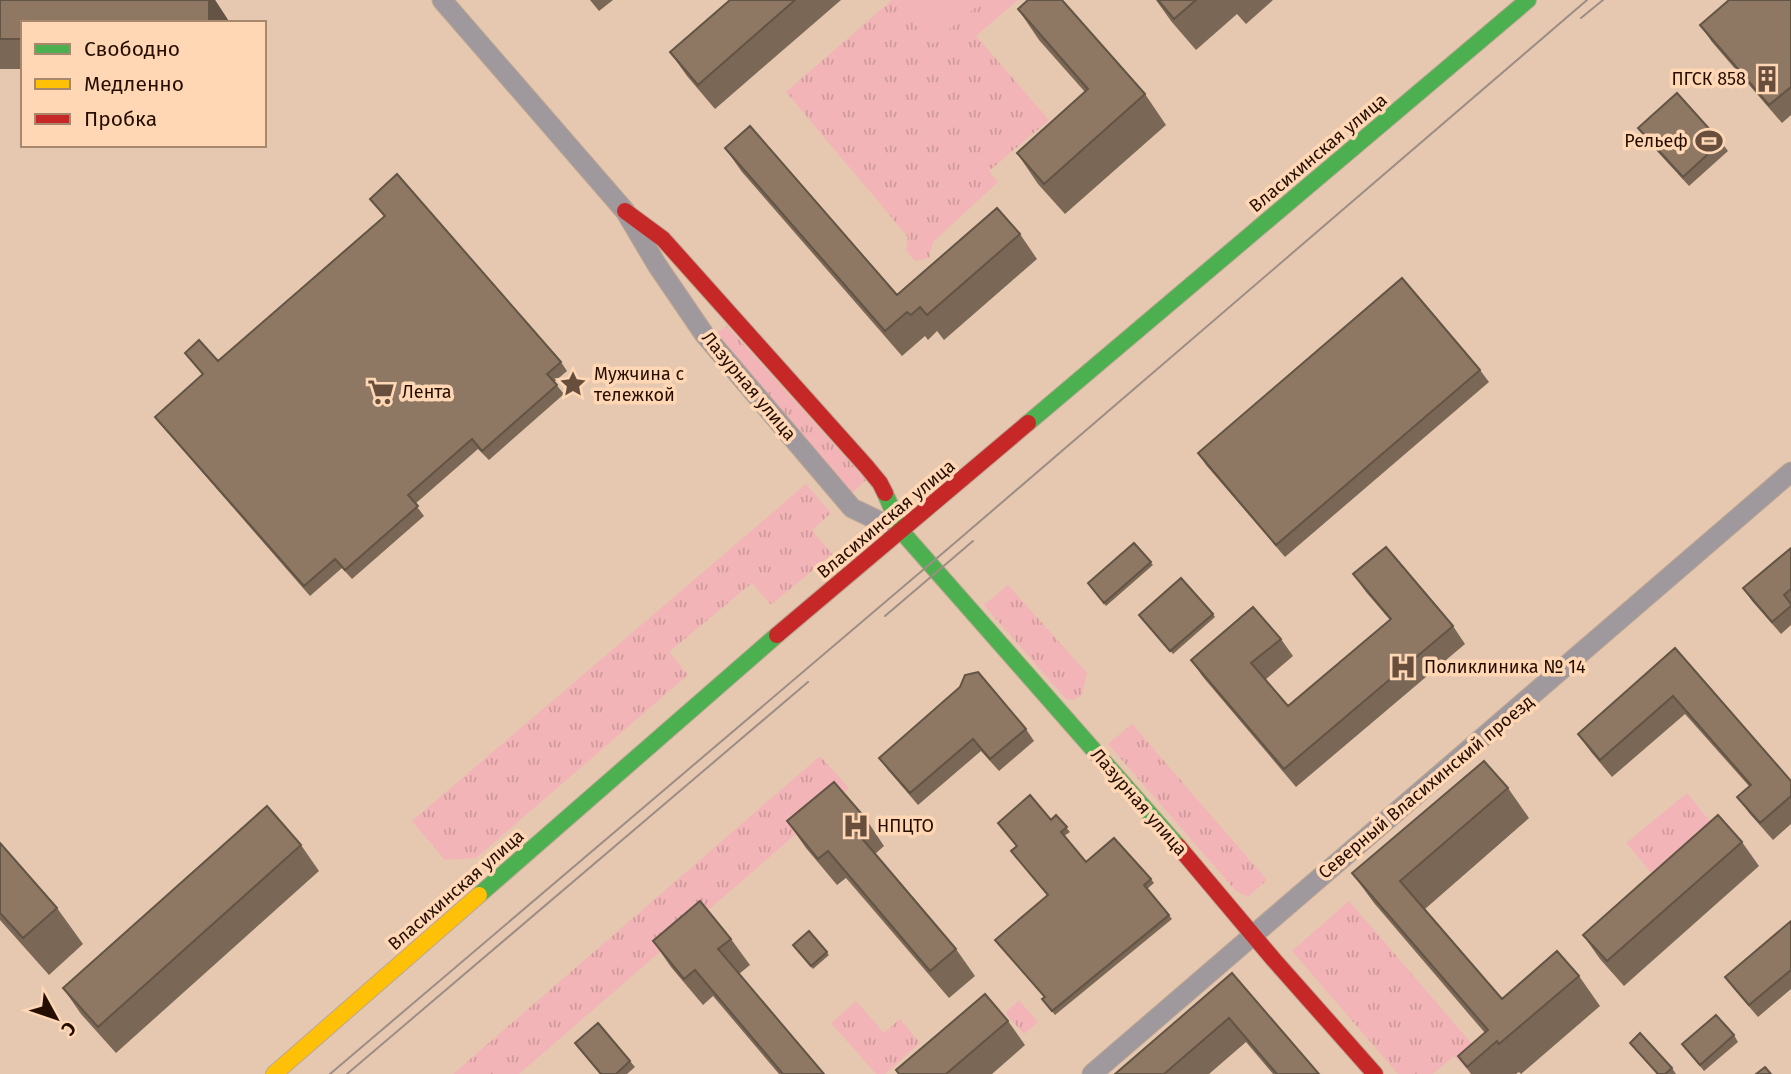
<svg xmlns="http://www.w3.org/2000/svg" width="1791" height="1074" viewBox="0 0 1791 1074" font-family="'Fira Sans',sans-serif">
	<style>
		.grass { fill: url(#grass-tufts) }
		.pitch { fill: #f2b4b6 }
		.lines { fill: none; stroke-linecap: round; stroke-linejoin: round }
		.street-casing { stroke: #bea794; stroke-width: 21 }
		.fast-casing { stroke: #bea794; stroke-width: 18 }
		.slow-casing { stroke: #bea794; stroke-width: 18 }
		.jam-casing { stroke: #bea794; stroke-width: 18 }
		.street { stroke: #9f989d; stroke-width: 19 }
		.fast { stroke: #4caf50; stroke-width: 16 }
		.slow { stroke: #ffc107; stroke-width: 16 }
		.jam { stroke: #c62828; stroke-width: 16 }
		.tram { stroke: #9e8d86; stroke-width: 2 }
		.wall { fill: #7a6755 }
		.shaded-wall { fill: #635445 }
		.building { fill: #8e7863; stroke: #635445; stroke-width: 2 }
		.labels { text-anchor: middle; stroke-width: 7; stroke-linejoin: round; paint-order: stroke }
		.poi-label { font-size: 18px; fill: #250e00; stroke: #ffd7b5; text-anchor: start }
		.street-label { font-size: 18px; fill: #250e00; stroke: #ffd7b5 }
	</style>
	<defs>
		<pattern id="grass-tufts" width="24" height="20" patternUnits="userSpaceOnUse" patternTransform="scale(1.75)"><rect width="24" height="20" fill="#f2b4b6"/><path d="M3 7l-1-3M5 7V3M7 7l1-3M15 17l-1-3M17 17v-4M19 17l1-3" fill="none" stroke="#cf9a9b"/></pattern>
	</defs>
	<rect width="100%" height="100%" fill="#e5c8af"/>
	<path class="grass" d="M 892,0 L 1018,0 L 976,36 L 1049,120 L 989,171 L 998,182 L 933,242 L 929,258 L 915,261 L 906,250 L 908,237 L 786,92 Z
		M 727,326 L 866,480 L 852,493 L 719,339 L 718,332 Z
		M 806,484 L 831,513 L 812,530 L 832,554 L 771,605 L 752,583 L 669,652 L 688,675 L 476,858 L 445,860 L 412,821 Z
		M 1008,585 L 1087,673 L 1082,695 L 1074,700 L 1066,699 L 984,605 Z
		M 1132,724 L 1267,880 L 1248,897 L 1236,891 L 1108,744 Z
		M 820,756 L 849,788 L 519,1074 L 453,1074 Z
		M 1687,793 L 1714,826 L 1654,876 L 1626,843 Z
		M 1349,901 L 1491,1066 L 1482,1074 L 1471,1074 L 1454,1056 L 1433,1074 L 1398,1074 L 1292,951 Z
		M 1019,1000 L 1038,1022 L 1024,1034 L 1005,1013 Z
		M 856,1001 L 884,1033 L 900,1019 L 920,1043 L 885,1074 L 876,1074 L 831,1023 Z"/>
	<path class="pitch" d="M 933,0 L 978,0 L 981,3 L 932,44 L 910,19 Z"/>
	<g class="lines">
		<defs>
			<path id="street" d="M 442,0 L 625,211 L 657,265 L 704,334 L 852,508 L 902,532
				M 1092,1074 L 1791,472"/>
			<path id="fast" d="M 1028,423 L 1528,0
				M 885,493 L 902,532 L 1178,846
				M 479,895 L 777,635"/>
			<path id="slow" d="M 274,1074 L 479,895"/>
			<path id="jam" d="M 625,211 L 663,239 L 866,466 L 880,483 L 885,493
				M 777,635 L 1028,423
				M 1178,846 L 1274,960 L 1375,1074"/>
		</defs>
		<use href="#street" class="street-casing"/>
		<use href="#fast" class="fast-casing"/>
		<use href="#slow" class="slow-casing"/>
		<use href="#jam" class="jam-casing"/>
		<use href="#street" class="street"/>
		<use href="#fast" class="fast"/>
		<use href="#slow" class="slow"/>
		<use href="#jam" class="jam"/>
		<path class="tram" d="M 1581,18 L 1603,0
			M 885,616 L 973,541
			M 330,1074 L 957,541 L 1587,0
			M 347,1074 L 808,682"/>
	</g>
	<path class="wall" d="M 0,0 L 215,0 L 230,23 L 23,23 L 23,69 L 0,69 Z
		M 590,0 L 613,0 L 599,11 Z
		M 730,0 L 841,0 L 715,109 L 687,76 L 670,52 Z
		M 1156,0 L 1273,0 L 1246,24 L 1237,14 L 1196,50 L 1171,21 Z
		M 1791,0 L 1791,115 L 1782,123 L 1712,42 L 1700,25 Z
		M 1018,9 L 1145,94 L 1166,125 L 1065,214 L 1038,184 L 1017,153 L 1085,92 L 1039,40 Z
		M 1638,128 L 1721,142 L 1728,151 L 1689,186 L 1644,137 Z
		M 725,148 L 897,295 L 1020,234 L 1037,259 L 944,340 L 937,331 L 928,340 L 925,336 L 902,356 L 742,172 Z
		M 370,199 L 561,362 L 567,371 L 554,382 L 564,394 L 489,460 L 478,449 L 415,504 L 424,516 L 352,579 L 342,568 L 310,596 L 162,426 L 155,417 L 203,375 L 185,353 L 218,361 L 384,216 Z
		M 1480,370 L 1489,382 L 1285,557 L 1206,465 L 1198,453 Z
		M 1134,543 L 1153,565 L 1106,606 L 1088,583 Z
		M 1791,548 L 1791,625 L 1781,634 L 1752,601 L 1743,588 Z
		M 1353,574 L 1453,626 L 1465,644 L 1296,787 L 1203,677 L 1191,660 L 1281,639 L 1293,656 L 1265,680 L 1288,706 L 1390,620 L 1366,592 Z
		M 1213,614 L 1215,617 L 1173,654 L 1141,618 Z
		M 1675,648 L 1791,781 L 1791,824 L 1773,840 L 1750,814 L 1737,797 L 1749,786 L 1685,714 L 1612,777 L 1591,752 L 1578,734 Z
		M 1026,729 L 1034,741 L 999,771 L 981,751 L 918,805 L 888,770 L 879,758 Z
		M 1508,788 L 1529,818 L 1425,909 L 1502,999 L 1579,976 L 1600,1006 L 1521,1074 L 1519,1072 L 1516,1074 L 1471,1074 L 1458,1056 L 1485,1033 L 1374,903 L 1352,873 Z
		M 1056,815 L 1070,832 L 1064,836 L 1086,862 L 1151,879 L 1154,883 L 1147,889 L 1172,919 L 1055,1015 L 1042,999 L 1044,997 L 995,940 L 1048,895 L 1016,846 Z
		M 866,819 L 884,846 L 875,854 L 956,949 L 975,976 L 949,998 L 846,878 L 837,885 L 806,848 L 787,821 Z
		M 1742,842 L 1759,866 L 1624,986 L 1600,959 L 1583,935 Z
		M 0,843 L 57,908 L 83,944 L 49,975 L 0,920 Z
		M 301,845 L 319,871 L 116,1053 L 81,1014 L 63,988 Z
		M 1791,921 L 1791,989 L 1758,1017 L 1734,989 L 1725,977 Z
		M 809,931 L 829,955 L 813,969 L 793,945 Z
		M 731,939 L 750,965 L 739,974 L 824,1074 L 779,1074 L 713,996 L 703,1005 L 671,967 L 653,941 Z
		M 1232,973 L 1319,1074 L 1273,1074 L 1246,1042 L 1209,1074 L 1115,1074 Z
		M 1008,1021 L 1025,1045 L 992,1074 L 898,1074 Z
		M 1734,1035 L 1738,1042 L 1704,1071 L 1682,1044 Z
		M 575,1043 L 630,1061 L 635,1067 L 627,1074 L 600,1074 Z
		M 1630,1043 L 1672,1068 L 1676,1074 L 1657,1074 Z"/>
	<path class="shaded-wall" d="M 209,0 L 215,0 L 230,23 L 209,23 Z"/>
	<path class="building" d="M 0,0 L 209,0 L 209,23 L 23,23 L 23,39 L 0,39 Z
		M 730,0 L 795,0 L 698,85 L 670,52 Z
		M 1028,0 L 1062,0 L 1145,94 L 1044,184 L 1017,153 L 1088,89 L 1018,9 Z
		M 1158,0 L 1196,0 L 1174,19 Z
		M 1729,0 L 1791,0 L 1791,87 L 1769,105 L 1700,25 Z
		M 1677,93 L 1721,142 L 1683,177 L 1638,128 Z
		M 750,126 L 897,295 L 997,208 L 1020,234 L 927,315 L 920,307 L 911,315 L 907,312 L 885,331 L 725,148 Z
		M 397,174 L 561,362 L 547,374 L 557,385 L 482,451 L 472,439 L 408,495 L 418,506 L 345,570 L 335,559 L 304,586 L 155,417 L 203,374 L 185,353 L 199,340 L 218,361 L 385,216 L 370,199 Z
		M 1402,278 L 1480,370 L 1276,545 L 1198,453 Z
		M 1134,543 L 1151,562 L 1104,603 L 1088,583 Z
		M 1386,547 L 1453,626 L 1284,769 L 1191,660 L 1253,607 L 1281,639 L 1251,663 L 1288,706 L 1391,619 L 1353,574 Z
		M 1791,548 L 1791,589 L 1784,595 L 1791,604 L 1791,606 L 1772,622 L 1743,588 Z
		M 1181,578 L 1213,614 L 1170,651 L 1139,615 Z
		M 1675,648 L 1791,781 L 1791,796 L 1760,823 L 1737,797 L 1751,785 L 1673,696 L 1600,760 L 1578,734 Z
		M 978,672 L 1026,729 L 990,759 L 973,739 L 910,793 L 879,758 L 960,687 L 965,675 Z
		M 1484,761 L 1508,788 L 1400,881 L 1502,999 L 1557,951 L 1579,976 L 1499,1044 L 1497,1041 L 1467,1067 L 1458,1056 L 1488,1030 L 1352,873 Z
		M 834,782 L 866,819 L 854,829 L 956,949 L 930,971 L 828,851 L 818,859 L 787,821 Z
		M 1030,795 L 1051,820 L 1056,815 L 1067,827 L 1061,832 L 1086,862 L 1114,838 L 1151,879 L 1144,885 L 1169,915 L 1052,1011 L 1042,999 L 1045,997 L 995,940 L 1048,895 L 1011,851 L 1017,846 L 998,823 Z
		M 267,806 L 301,845 L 98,1027 L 63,988 Z
		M 1718,815 L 1742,842 L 1607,961 L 1583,935 Z
		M 0,843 L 57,908 L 23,938 L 0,913 Z
		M 700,901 L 731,939 L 718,949 L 824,1074 L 783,1074 L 695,970 L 684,979 L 653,941 Z
		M 1791,921 L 1791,970 L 1749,1005 L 1725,977 Z
		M 809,931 L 827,952 L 811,966 L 793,945 Z
		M 1232,973 L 1319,1074 L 1277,1074 L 1229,1018 L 1164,1074 L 1115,1074 Z
		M 985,994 L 1008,1021 L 946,1074 L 899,1074 L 896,1070 Z
		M 1716,1015 L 1734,1035 L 1700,1065 L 1682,1044 Z
		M 598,1023 L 630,1061 L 616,1074 L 601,1074 L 575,1043 Z
		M 1640,1033 L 1672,1068 L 1665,1074 L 1658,1074 L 1630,1043 Z
		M 1765,1067 L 1771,1074 L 1756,1074 Z"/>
	<defs>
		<symbol id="building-bare" viewBox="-9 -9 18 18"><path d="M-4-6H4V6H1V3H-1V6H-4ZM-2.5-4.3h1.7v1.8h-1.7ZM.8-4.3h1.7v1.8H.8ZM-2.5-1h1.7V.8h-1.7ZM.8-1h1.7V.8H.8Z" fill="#684f3d" stroke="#ffd7b5" stroke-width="2.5" paint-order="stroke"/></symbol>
		<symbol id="stadium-bare" viewBox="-9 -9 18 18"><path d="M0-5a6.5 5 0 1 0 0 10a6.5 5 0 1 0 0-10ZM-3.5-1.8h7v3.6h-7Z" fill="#684f3d" stroke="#ffd7b5" stroke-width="2.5" paint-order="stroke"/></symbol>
		<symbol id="sight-bare" viewBox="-9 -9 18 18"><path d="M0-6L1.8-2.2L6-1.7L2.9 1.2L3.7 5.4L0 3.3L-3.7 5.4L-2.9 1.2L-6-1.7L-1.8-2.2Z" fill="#684f3d" stroke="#ffd7b5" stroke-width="2.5" paint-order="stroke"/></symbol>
		<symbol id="supermarket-bare" viewBox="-9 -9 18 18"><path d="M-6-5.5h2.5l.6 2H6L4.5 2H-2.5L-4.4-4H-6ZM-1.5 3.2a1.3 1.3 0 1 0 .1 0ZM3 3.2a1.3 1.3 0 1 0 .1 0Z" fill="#684f3d" stroke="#ffd7b5" stroke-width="2.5" paint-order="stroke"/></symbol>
		<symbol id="hospital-bare" viewBox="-9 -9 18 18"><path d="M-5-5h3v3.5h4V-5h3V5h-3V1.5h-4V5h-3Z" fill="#684f3d" stroke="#ffd7b5" stroke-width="2.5" paint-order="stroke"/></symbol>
	</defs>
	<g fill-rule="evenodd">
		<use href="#building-bare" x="1748" y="60" width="38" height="38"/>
		<use href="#stadium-bare" x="1690" y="122" width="38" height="38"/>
		<use href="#sight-bare" x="554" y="365" width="38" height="38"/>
		<use href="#supermarket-bare" x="362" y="373" width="38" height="38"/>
		<use href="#hospital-bare" x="1384" y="648" width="38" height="38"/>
		<use href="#hospital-bare" x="837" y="807" width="38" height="38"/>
	</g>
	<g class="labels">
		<g class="poi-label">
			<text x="1746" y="85" text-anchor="end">ПГСК 858</text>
			<text x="1688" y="147" text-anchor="end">Рельеф</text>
			<text x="594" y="380">Мужчина с<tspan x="594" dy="21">тележкой</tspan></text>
			<text x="402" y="398">Лента</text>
			<text x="1424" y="673">Поликлиника № 14</text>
			<text x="877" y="832">НПЦТО</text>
		</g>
		<g class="street-label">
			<text transform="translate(1318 153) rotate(-40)" y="6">Власихинская улица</text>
			<text transform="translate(749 386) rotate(50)" y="6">Лазурная улица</text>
			<text transform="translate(886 519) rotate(-40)" y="6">Власихинская улица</text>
			<text transform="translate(1426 787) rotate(-40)" y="6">Северный Власихинский проезд</text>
			<text transform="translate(1139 802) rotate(49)" y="6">Лазурная улица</text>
			<text transform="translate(456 890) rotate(-41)" y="6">Власихинская улица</text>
		</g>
	</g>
	<rect x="21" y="21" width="245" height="126" fill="#ffd7b5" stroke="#a8876d" stroke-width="2"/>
	<rect x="35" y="44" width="35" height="10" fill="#4caf50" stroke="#a8876d" stroke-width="2"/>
	<text x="84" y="56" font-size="21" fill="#250e00">Свободно</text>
	<rect x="35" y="79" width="35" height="10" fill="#ffc107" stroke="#a8876d" stroke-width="2"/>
	<text x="84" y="91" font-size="21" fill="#250e00">Медленно</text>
	<rect x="35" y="114" width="35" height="10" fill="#c62828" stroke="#a8876d" stroke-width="2"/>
	<text x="84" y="126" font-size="21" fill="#250e00">Пробка</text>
	<g transform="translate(56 1018) rotate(130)" stroke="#ffd7b5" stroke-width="5" paint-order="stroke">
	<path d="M0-5L12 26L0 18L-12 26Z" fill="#250e00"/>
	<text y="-10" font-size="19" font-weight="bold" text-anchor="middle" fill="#250e00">С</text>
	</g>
</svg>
